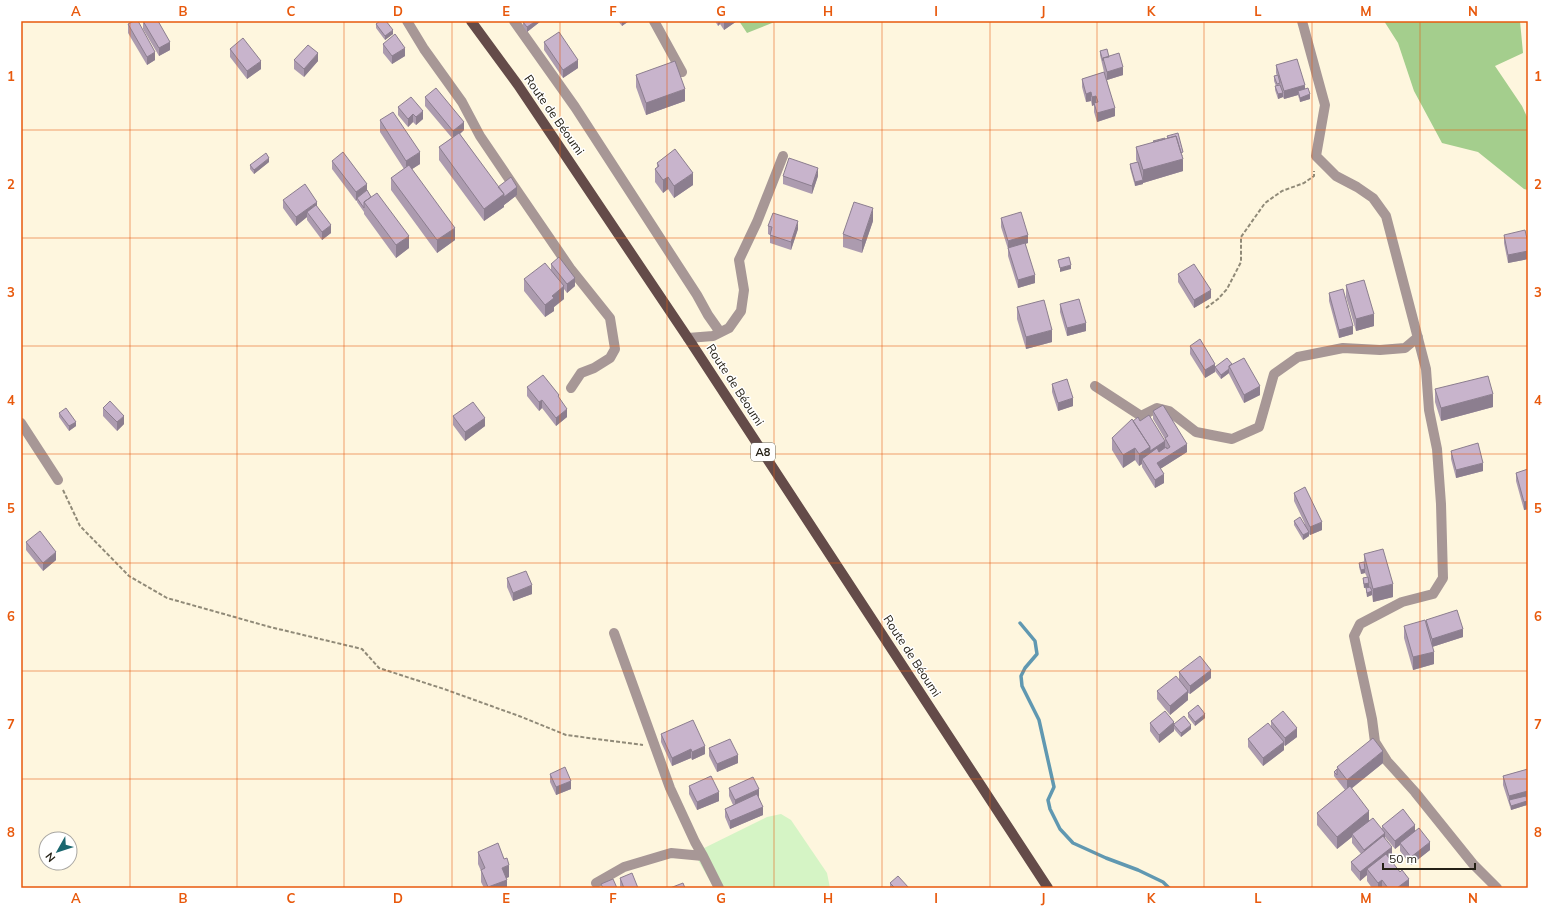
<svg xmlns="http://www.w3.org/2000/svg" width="1549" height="909" viewBox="0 0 1549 909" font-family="Mulish,sans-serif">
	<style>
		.green { fill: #d5f4c5 }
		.forest { fill: #a4ce8d }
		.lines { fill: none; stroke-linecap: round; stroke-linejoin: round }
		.stream { stroke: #6098b1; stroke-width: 3.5 }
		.path { stroke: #908a78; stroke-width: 2; stroke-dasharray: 4 2; stroke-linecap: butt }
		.minor { stroke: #a79796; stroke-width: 10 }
		.primary { stroke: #644b49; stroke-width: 10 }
		.wall { fill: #ac9baf }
		.shaded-wall { fill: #8c7e8f }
		.building { fill: #c8b4cc; stroke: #8c7e8f }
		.grid { fill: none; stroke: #e8590c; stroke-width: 1; stroke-opacity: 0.55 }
		.labels { text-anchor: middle; stroke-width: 3; stroke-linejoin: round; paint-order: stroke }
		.shield { fill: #fff; stroke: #66645c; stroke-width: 1 }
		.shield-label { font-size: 11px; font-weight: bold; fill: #252116 }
		.street-label { font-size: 12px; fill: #252116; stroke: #fff }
		.neatline { fill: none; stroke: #e8590c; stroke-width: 1.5 }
		.grid-label { font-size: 13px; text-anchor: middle; font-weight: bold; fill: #e8590c }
	</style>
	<rect width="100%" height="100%" fill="#fef6de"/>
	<path class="green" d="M 781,814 L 791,820 L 827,873 L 830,888 L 714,888 L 694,853 L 767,817 Z"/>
	<path class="forest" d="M 739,21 L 777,21 L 747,33 Z
		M 1384,21 L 1520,21 L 1523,53 L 1495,66 L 1522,106 L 1528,119 L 1528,190 L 1524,189 L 1478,152 L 1442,143 L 1414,91 L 1398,43 Z"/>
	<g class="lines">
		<path class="stream" d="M 1020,623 L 1035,641 L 1037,654 L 1025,668 L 1021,676 L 1022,686 L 1039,720 L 1054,787 L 1048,800 L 1050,809 L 1060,829 L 1073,843 L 1106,858 L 1138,870 L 1163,882 L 1169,888"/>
		<path class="path" d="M 1206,308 L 1218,299 L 1227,289 L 1241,262 L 1241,237 L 1265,203 L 1282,191 L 1304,183 L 1314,176 L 1314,171
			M 63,490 L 80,526 L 129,576 L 167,598 L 270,627 L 362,649 L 379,668 L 444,689 L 519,716 L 566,735 L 643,745"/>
		<path class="minor" d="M 407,21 L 424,49 L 462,102 L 480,136 L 520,195 L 570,268 L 610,318 L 615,349 L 610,358 L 594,368 L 581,373 L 571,388
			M 514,21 L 575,107 L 697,295 L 708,315 L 720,332
			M 654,21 L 682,72
			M 1302,21 L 1325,105 L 1316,156 L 1336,176 L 1357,187 L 1373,198 L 1386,216 L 1426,369 L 1429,410 L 1437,449 L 1441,504 L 1443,578 L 1433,594 L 1402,602 L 1360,624 L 1354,636 L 1372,719 L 1375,742 L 1387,761 L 1415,792 L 1473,864 L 1497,888
			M 688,338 L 713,336 L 729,328 L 741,311 L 744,290 L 739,260 L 757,222 L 783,156
			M 1095,386 L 1141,416 L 1157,408 L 1169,411 L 1196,432 L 1232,439 L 1259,427 L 1274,374 L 1298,357 L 1343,348 L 1380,350 L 1405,348 L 1418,337
			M 21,423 L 58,480
			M 614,633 L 670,788 L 695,842 L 703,856
			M 596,883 L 624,867 L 671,853 L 703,856 L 719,888"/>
		<path class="primary" d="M 471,21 L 518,85 L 688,338 L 1048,888"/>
	</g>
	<path class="wall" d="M 143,21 L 170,50 L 159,56 L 143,29 Z
		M 523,21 L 541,21 L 527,32 L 523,26 Z
		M 618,21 L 629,21 L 622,26 Z
		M 715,21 L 737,21 L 724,30 L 720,24 L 718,26 Z
		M 128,24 L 155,60 L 147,65 L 128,33 Z
		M 376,24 L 393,34 L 385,40 L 376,28 Z
		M 544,42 L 578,68 L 563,78 L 544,50 Z
		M 383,44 L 405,56 L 392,64 L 383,53 Z
		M 230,49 L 261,69 L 247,79 L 230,57 Z
		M 1100,51 L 1109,57 L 1123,75 L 1107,80 L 1115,116 L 1097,122 L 1094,112 L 1094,105 L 1092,106 L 1091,101 L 1086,102 L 1082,87 L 1082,79 L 1104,72 L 1100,55 Z
		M 294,60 L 318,61 L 304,77 L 294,69 Z
		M 1276,65 L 1305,89 L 1310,99 L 1300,102 L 1298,95 L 1284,99 L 1283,97 L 1278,99 L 1275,90 L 1275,86 L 1276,86 L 1274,81 L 1274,76 L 1277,76 L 1276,73 Z
		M 636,75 L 685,101 L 646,115 L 636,87 Z
		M 425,97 L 464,130 L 460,134 L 498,187 L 517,195 L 504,205 L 504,207 L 484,221 L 439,160 L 439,147 L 452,138 L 425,106 Z
		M 398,107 L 423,119 L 416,125 L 413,122 L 408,127 L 398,115 Z
		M 380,120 L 420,164 L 412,169 L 455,240 L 437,253 L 391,190 L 391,178 L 404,169 L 380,132 Z
		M 1167,136 L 1183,156 L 1182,156 L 1183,171 L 1143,183 L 1143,184 L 1135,186 L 1130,168 L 1130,164 L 1137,162 L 1136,160 L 1136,147 L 1167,139 Z
		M 332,161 L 367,191 L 409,248 L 396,258 L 364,214 L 364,212 L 357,202 L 357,200 L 356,201 L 332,169 Z
		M 269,162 L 254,174 L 250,169 L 250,165 Z
		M 657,163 L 693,185 L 674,198 L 668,189 L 663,193 L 655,182 L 655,169 L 657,167 Z
		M 783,176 L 818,176 L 812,194 L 783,184 Z
		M 283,200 L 317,207 L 331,233 L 322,240 L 307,220 L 307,217 L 296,226 L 283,208 Z
		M 1001,218 L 1028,243 L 1025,244 L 1035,283 L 1018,288 L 1008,256 L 1008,249 L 1001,227 Z
		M 873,221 L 862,253 L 843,247 L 843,234 Z
		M 768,226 L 798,229 L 791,250 L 770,243 L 770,235 L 768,234 Z
		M 1504,235 L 1528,243 L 1528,259 L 1508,263 L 1504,243 Z
		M 551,264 L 575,286 L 567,293 L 564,289 L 564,299 L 554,307 L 554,311 L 545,317 L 524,291 L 524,279 L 551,270 Z
		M 1178,274 L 1211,298 L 1194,308 L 1178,282 Z
		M 1346,285 L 1374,326 L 1356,331 L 1346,297 Z
		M 1329,293 L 1353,334 L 1339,338 L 1329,301 Z
		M 1060,304 L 1086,331 L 1067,336 L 1060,312 Z
		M 1017,307 L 1052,342 L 1026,349 L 1017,319 Z
		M 1190,346 L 1215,367 L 1232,364 L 1260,395 L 1244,403 L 1229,374 L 1229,373 L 1221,379 L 1215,371 L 1215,372 L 1205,378 L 1190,354 Z
		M 1052,384 L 1073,406 L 1058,411 L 1052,392 Z
		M 527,387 L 567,417 L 556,426 L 542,408 L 539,411 L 527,396 Z
		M 1435,389 L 1493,407 L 1441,421 L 1435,402 Z
		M 103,408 L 124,424 L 117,431 L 103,416 Z
		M 1153,411 L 1187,452 L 1160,469 L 1164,483 L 1155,488 L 1142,467 L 1142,464 L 1139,466 L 1135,460 L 1123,468 L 1112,450 L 1112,438 L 1140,421 L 1165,441 L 1165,439 L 1153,419 Z
		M 59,413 L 76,426 L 69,431 L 59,417 Z
		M 453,416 L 485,426 L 465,441 L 453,425 Z
		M 1451,451 L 1483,471 L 1456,478 L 1451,459 Z
		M 1528,469 L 1528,509 L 1524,510 L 1516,481 L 1516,473 Z
		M 1294,493 L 1322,530 L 1310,535 L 1309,534 L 1309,536 L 1303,540 L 1294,525 L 1294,521 L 1305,524 L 1294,501 Z
		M 26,542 L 56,560 L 43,571 L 26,550 Z
		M 1364,554 L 1393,597 L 1373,602 L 1372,595 L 1367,597 L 1366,592 L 1366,588 L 1364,588 L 1363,582 L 1363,578 L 1367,577 L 1365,573 L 1361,574 L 1359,567 L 1359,563 L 1364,562 Z
		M 507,578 L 532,594 L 513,601 L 507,587 Z
		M 1426,620 L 1463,637 L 1432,647 L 1434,664 L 1413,670 L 1404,638 L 1404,626 L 1426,626 Z
		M 1179,672 L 1211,678 L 1190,694 L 1188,693 L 1188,700 L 1170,715 L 1157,699 L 1157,691 L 1179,680 Z
		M 1188,713 L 1205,718 L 1195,726 L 1188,717 Z
		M 1271,721 L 1297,737 L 1285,746 L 1284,745 L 1284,750 L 1263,766 L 1248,747 L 1248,739 L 1271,726 Z
		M 1150,723 L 1174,724 L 1191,729 L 1181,737 L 1174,729 L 1174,731 L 1159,743 L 1150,731 Z
		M 661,734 L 705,754 L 692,760 L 691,758 L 672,766 L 661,742 Z
		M 709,748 L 738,763 L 717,772 L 709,756 Z
		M 1383,763 L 1351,789 L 1369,820 L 1382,830 L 1382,826 L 1415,831 L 1430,850 L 1411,865 L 1400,851 L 1400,845 L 1395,849 L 1385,837 L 1385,838 L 1392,855 L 1389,857 L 1409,888 L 1372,888 L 1367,881 L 1367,875 L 1360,881 L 1351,870 L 1351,862 L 1361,854 L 1352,843 L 1352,837 L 1337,849 L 1317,825 L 1317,813 L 1345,790 L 1334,776 L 1334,772 L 1337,769 L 1337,767 Z
		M 1528,769 L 1528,799 L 1527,799 L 1527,805 L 1511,810 L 1503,785 L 1503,776 Z
		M 550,774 L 571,789 L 556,795 L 550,782 Z
		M 689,786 L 719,801 L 697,810 L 689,794 Z
		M 729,788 L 759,798 L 763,815 L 730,829 L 725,817 L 725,809 L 733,805 L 729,796 Z
		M 478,852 L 509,877 L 506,878 L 507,888 L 484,888 L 481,882 L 481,871 L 478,864 Z
		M 620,878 L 638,888 L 621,888 L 620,886 Z
		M 890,883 L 909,888 L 890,888 Z"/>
	<path class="shaded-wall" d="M 536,21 L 541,21 L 527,32 L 527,27 Z
		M 622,21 L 629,21 L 622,26 Z
		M 718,21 L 720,21 L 720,24 L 718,26 Z
		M 726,21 L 737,21 L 724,30 L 724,22 Z
		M 393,30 L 393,34 L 385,40 L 385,36 Z
		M 170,42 L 170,50 L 159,56 L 159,48 Z
		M 405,48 L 405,56 L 392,64 L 392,56 Z
		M 155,52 L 155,60 L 147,65 L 147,57 Z
		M 318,53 L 318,61 L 304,77 L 304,69 Z
		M 578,60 L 578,68 L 563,78 L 563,70 Z
		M 261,61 L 261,69 L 247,79 L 247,71 Z
		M 1123,67 L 1123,75 L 1107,80 L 1107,72 Z
		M 1305,85 L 1305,93 L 1298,91 L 1298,95 L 1284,99 L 1284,91 Z
		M 685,89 L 685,101 L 646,115 L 646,103 Z
		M 1091,92 L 1091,101 L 1086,102 L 1086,94 Z
		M 1283,93 L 1283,97 L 1278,99 L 1278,94 Z
		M 1310,94 L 1310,99 L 1300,102 L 1300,98 Z
		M 1096,96 L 1096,104 L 1094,103 L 1094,105 L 1092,106 L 1092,97 Z
		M 1115,108 L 1115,116 L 1097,122 L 1097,113 Z
		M 423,111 L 423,119 L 416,125 L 416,117 Z
		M 413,114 L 413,122 L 408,127 L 408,119 Z
		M 464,122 L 464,130 L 453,140 L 453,131 Z
		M 420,152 L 420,164 L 406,173 L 406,161 Z
		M 269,158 L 269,162 L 254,174 L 254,170 Z
		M 1183,159 L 1183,171 L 1143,183 L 1143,184 L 1135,186 L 1135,182 L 1143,180 L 1143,170 Z
		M 818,168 L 818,176 L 812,194 L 812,186 Z
		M 693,173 L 693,185 L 674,198 L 674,186 Z
		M 668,177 L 668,189 L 663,193 L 663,180 Z
		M 367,184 L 367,192 L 357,198 L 357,200 L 356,201 L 356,192 Z
		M 517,187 L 517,195 L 504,205 L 504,207 L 484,221 L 484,209 L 504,194 Z
		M 317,202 L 317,210 L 307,212 L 307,217 L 296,226 L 296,217 Z
		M 873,208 L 873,221 L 862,253 L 862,241 Z
		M 798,221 L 798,229 L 791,250 L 791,242 Z
		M 331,225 L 331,233 L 322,240 L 322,232 Z
		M 455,228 L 455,240 L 437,253 L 437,240 Z
		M 1028,235 L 1028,243 L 1008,249 L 1008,241 Z
		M 409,236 L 409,248 L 396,258 L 396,245 Z
		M 1528,251 L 1528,259 L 1508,263 L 1508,255 Z
		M 1071,265 L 1071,269 L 1060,272 L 1060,268 Z
		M 1035,275 L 1035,283 L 1018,288 L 1018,280 Z
		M 575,278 L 575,286 L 567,293 L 567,284 Z
		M 564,286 L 564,299 L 554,307 L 554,311 L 545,317 L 545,305 L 552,296 Z
		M 1211,290 L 1211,298 L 1194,308 L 1194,300 Z
		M 1374,314 L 1374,326 L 1356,331 L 1356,319 Z
		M 1086,323 L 1086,331 L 1067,336 L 1067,328 Z
		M 1353,326 L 1353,334 L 1339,338 L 1339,330 Z
		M 1052,330 L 1052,342 L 1026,349 L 1026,337 Z
		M 1215,364 L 1215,372 L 1205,378 L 1205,370 Z
		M 1229,369 L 1229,373 L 1221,379 L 1221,375 Z
		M 1260,386 L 1260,395 L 1244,403 L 1244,395 Z
		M 1493,394 L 1493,407 L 1441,421 L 1441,408 Z
		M 1073,398 L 1073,406 L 1058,411 L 1058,403 Z
		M 542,400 L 542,408 L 539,411 L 539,402 Z
		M 567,409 L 567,417 L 556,426 L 556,418 Z
		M 124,416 L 124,424 L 117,431 L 117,422 Z
		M 485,418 L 485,426 L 465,441 L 465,432 Z
		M 76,422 L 76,426 L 69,431 L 69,426 Z
		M 1165,441 L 1165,449 L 1150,459 L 1150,451 Z
		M 1187,444 L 1187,452 L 1157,471 L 1157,463 Z
		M 1150,447 L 1150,459 L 1142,459 L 1142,464 L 1139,466 L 1139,454 Z
		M 1135,448 L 1135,460 L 1123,468 L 1123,455 Z
		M 1483,463 L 1483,471 L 1456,478 L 1456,470 Z
		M 1164,474 L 1164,483 L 1155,488 L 1155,480 Z
		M 1528,501 L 1528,509 L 1524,510 L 1524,502 Z
		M 1322,522 L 1322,530 L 1310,535 L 1310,527 Z
		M 1309,532 L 1309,536 L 1303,540 L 1303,535 Z
		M 56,552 L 56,560 L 43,571 L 43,563 Z
		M 1365,569 L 1365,573 L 1361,574 L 1361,570 Z
		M 1369,583 L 1369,587 L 1364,588 L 1364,584 Z
		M 1393,584 L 1393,597 L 1373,602 L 1373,589 Z
		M 532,585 L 532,594 L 513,601 L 513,593 Z
		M 1372,591 L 1372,595 L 1367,597 L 1367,593 Z
		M 1463,629 L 1463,637 L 1432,647 L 1432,639 Z
		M 1434,652 L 1434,664 L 1413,670 L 1413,657 Z
		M 1211,670 L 1211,678 L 1190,694 L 1190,686 Z
		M 1188,691 L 1188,700 L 1170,715 L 1170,706 Z
		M 1205,714 L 1205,718 L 1195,726 L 1195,722 Z
		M 1174,722 L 1174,731 L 1159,743 L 1159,735 Z
		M 1191,725 L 1191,729 L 1181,737 L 1181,733 Z
		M 1297,728 L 1297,737 L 1285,746 L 1285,738 Z
		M 1284,742 L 1284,750 L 1263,766 L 1263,758 Z
		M 705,746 L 705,754 L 692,760 L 692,752 Z
		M 691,749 L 691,758 L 672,766 L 672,758 Z
		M 1383,751 L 1383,763 L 1347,792 L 1347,780 Z
		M 738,755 L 738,763 L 717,772 L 717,764 Z
		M 571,781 L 571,789 L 556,795 L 556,787 Z
		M 759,789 L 759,798 L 735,808 L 735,800 Z
		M 1528,791 L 1528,799 L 1510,804 L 1509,800 L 1509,796 Z
		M 719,792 L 719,801 L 697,810 L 697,802 Z
		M 1527,801 L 1527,805 L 1511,810 L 1511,806 Z
		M 763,807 L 763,815 L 730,829 L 730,821 Z
		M 1369,811 L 1369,823 L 1352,834 L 1352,837 L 1337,849 L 1337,837 Z
		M 1415,825 L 1415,833 L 1400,843 L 1400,845 L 1395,849 L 1395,841 Z
		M 1385,833 L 1385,841 L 1364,858 L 1364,850 Z
		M 1430,842 L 1430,850 L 1411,865 L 1411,857 Z
		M 1392,847 L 1392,855 L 1370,873 L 1367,869 L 1367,875 L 1360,881 L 1360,872 Z
		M 509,865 L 509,877 L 502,880 L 502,868 Z
		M 1409,879 L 1409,888 L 1397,888 Z
		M 507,880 L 507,888 L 488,888 L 488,887 Z
		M 1382,880 L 1382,888 L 1378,888 L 1378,883 Z"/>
	<path class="building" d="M 134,21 L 138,21 L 155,52 L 147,57 L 128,24 Z
		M 143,21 L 158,21 L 170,42 L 159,48 Z
		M 380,21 L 386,21 L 393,30 L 385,36 L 376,24 Z
		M 523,21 L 536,21 L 527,27 L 523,22 Z
		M 559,32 L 578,60 L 563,70 L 544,42 Z
		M 395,34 L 405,48 L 392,56 L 383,44 Z
		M 243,38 L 261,61 L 247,71 L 230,49 Z
		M 308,45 L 318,53 L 304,69 L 294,60 Z
		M 1107,49 L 1109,57 L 1103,58 L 1103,61 L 1100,51 Z
		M 1119,53 L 1123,67 L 1107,72 L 1103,58 Z
		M 1297,59 L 1305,85 L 1284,91 L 1276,65 Z
		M 675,61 L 685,89 L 646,103 L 636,75 Z
		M 1104,72 L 1115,108 L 1097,113 L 1094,103 L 1098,102 L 1096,96 L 1092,97 L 1091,92 L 1086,94 L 1082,79 Z
		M 1278,75 L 1280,83 L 1277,84 L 1274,76 Z
		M 1280,85 L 1283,93 L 1278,94 L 1275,86 Z
		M 436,88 L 464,122 L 453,131 L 425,97 Z
		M 1308,88 L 1310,94 L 1300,98 L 1298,91 Z
		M 411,97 L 423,111 L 416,117 L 413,114 L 408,119 L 398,107 Z
		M 393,112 L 420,152 L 406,161 L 380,120 Z
		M 459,133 L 504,194 L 484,209 L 439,147 Z
		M 1178,133 L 1183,152 L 1181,153 L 1176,136 L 1168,138 L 1167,136 Z
		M 1176,136 L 1183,159 L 1143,170 L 1136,147 Z
		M 1165,138 L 1165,139 L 1154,142 L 1153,141 Z
		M 675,149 L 693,173 L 674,186 L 668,177 L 663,180 L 655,169 L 659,166 L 657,163 Z
		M 343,152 L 367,184 L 356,192 L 332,161 Z
		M 266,153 L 269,158 L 254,170 L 250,165 Z
		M 789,158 L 818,168 L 812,186 L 783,176 Z
		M 1138,162 L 1143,180 L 1135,182 L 1130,164 Z
		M 409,165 L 455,228 L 437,240 L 391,178 Z
		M 511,177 L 517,187 L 504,197 L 504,194 L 498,187 Z
		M 305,184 L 317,202 L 296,217 L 283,200 Z
		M 367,190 L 371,197 L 364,202 L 364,208 L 357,198 Z
		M 377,193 L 409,236 L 396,245 L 364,202 Z
		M 854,202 L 873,208 L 862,241 L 843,234 Z
		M 316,205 L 331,225 L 322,232 L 307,212 Z
		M 1021,212 L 1028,235 L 1008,241 L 1001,218 Z
		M 773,213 L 798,221 L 791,242 L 770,235 L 772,227 L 768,226 Z
		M 1525,230 L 1528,243 L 1528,251 L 1508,255 L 1504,235 Z
		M 1025,243 L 1035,275 L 1018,280 L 1008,248 Z
		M 559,257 L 575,278 L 567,284 L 551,264 Z
		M 1069,257 L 1071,265 L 1060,268 L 1058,260 Z
		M 545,263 L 564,286 L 552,296 L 554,298 L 545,305 L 524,279 Z
		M 1194,264 L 1211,290 L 1194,300 L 1178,274 Z
		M 1364,280 L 1374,314 L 1356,319 L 1346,285 Z
		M 1343,289 L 1353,326 L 1339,330 L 1329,293 Z
		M 1079,299 L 1086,323 L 1067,328 L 1060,304 Z
		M 1044,300 L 1052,330 L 1026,337 L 1017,307 Z
		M 1200,339 L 1215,364 L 1205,370 L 1190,346 Z
		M 1227,358 L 1232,364 L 1229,366 L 1229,369 L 1221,375 L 1215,367 Z
		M 1244,358 L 1260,386 L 1244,395 L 1229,366 Z
		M 543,375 L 559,395 L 558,396 L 567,409 L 556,418 L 542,400 L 539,402 L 527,387 Z
		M 1488,376 L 1493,394 L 1441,408 L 1435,389 Z
		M 1067,379 L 1073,398 L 1058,403 L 1052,384 Z
		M 110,401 L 124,416 L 117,422 L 103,408 Z
		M 473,402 L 485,418 L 465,432 L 453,416 Z
		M 1163,405 L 1187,444 L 1157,463 L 1164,474 L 1155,480 L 1142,459 L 1157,448 L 1159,452 L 1166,447 L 1167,449 L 1170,447 L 1165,438 L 1168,436 L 1153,411 Z
		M 66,408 L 76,422 L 69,426 L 59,413 Z
		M 1149,415 L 1165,441 L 1150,451 L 1150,447 L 1133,421 L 1138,417 L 1140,421 Z
		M 1132,419 L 1150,447 L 1139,454 L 1135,448 L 1123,455 L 1112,438 Z
		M 1478,443 L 1483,463 L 1456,470 L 1451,451 Z
		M 1528,469 L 1528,501 L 1524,502 L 1516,473 Z
		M 1305,487 L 1322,522 L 1310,527 L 1294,493 Z
		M 1300,517 L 1309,532 L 1303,535 L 1294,521 Z
		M 40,531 L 56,552 L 43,563 L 26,542 Z
		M 1383,549 L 1393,584 L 1373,589 L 1364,554 Z
		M 1364,562 L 1365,569 L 1361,570 L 1359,563 Z
		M 526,571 L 532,585 L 513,593 L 507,578 Z
		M 1368,577 L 1369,583 L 1364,584 L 1363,578 Z
		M 1370,587 L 1372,591 L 1367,593 L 1366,588 Z
		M 1457,610 L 1463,629 L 1432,639 L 1426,620 Z
		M 1425,620 L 1434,652 L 1413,657 L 1404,626 Z
		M 1200,656 L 1211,670 L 1190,686 L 1179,672 Z
		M 1176,676 L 1188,691 L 1170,706 L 1157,691 Z
		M 1198,705 L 1205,714 L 1195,722 L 1188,713 Z
		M 1165,711 L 1174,722 L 1159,735 L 1150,723 Z
		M 1283,711 L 1297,728 L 1285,738 L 1271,721 Z
		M 1184,716 L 1191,725 L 1181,733 L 1174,725 L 1174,724 Z
		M 693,720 L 705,746 L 692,752 L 691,749 L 672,758 L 661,734 Z
		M 1268,723 L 1284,742 L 1263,758 L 1248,739 Z
		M 1373,738 L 1383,751 L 1347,780 L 1337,767 Z
		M 730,739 L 738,755 L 717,764 L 709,748 Z
		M 565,767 L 571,781 L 556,787 L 550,774 Z
		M 1337,769 L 1337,775 L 1334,772 Z
		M 1528,769 L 1528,791 L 1509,796 L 1503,776 Z
		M 711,776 L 719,792 L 697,802 L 689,786 Z
		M 753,777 L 759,789 L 735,800 L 729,788 Z
		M 1350,786 L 1369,811 L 1337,837 L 1317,813 Z
		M 757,794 L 763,807 L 730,821 L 725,809 Z
		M 1526,796 L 1527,801 L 1511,806 L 1509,800 Z
		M 1403,809 L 1415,825 L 1395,841 L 1382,826 Z
		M 1373,818 L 1385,833 L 1364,850 L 1352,834 Z
		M 1419,828 L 1430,842 L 1411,857 L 1400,843 Z
		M 1383,836 L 1392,847 L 1360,872 L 1351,862 Z
		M 498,843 L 504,859 L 507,858 L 509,865 L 502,868 L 507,880 L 488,887 L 481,870 L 485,868 L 478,852 Z
		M 1386,854 L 1400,872 L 1402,870 L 1409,879 L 1397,888 L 1388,888 L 1382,880 L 1378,883 L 1367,869 Z
		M 632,873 L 638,888 L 624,888 L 620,878 Z
		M 898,876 L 909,888 L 895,888 L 890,883 Z
		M 613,879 L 617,888 L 603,888 L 601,884 Z
		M 683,883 L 685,888 L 670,888 Z"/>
	<path class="grid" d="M 130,21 L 130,888M 237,21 L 237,888M 344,21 L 344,888M 452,21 L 452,888M 560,21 L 560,888M 667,21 L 667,888M 774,21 L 774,888M 882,21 L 882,888M 990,21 L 990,888M 1097,21 L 1097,888M 1204,21 L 1204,888M 1312,21 L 1312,888M 1420,21 L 1420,888M 21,130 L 1528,130M 21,238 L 1528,238M 21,346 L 1528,346M 21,454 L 1528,454M 21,563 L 1528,563M 21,671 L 1528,671M 21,779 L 1528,779"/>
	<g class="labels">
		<rect class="shield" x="751" y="443" width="24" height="18" rx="3"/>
		<g class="shield-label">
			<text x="763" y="456">A8</text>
		</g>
		<g class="street-label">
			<text transform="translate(554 115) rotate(55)" y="4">Route de Béoumi</text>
			<text transform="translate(735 385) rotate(57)" y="4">Route de Béoumi</text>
			<text transform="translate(912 656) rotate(57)" y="4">Route de Béoumi</text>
		</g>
	</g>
	<rect width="1549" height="909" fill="none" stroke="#ffffff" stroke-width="44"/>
	<g transform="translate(58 851) rotate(231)"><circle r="19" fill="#ffffff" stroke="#a8a6a2"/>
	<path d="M0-3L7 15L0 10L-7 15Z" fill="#1b676f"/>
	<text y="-6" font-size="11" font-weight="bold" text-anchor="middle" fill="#252116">N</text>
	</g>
	<path d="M1383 863v6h92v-6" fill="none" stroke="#252116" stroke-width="2"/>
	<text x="1389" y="863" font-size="12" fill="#252116" stroke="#ffffff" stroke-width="3" paint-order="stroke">50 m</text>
	<rect x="22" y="22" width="1505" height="865" class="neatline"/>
	<g class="grid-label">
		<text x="76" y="16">A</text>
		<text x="183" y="16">B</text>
		<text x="291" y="16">C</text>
		<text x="398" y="16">D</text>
		<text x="506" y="16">E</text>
		<text x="613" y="16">F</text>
		<text x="721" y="16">G</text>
		<text x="828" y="16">H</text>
		<text x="936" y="16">I</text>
		<text x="1043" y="16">J</text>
		<text x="1151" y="16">K</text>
		<text x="1258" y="16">L</text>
		<text x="1366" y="16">M</text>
		<text x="1473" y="16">N</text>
		<text x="11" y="81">1</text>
		<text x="1538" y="81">1</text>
		<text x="11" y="189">2</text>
		<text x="1538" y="189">2</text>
		<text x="11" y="297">3</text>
		<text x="1538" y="297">3</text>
		<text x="11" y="405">4</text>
		<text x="1538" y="405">4</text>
		<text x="11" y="513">5</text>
		<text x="1538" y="513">5</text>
		<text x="11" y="621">6</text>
		<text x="1538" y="621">6</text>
		<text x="11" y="729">7</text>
		<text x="1538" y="729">7</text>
		<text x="11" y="837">8</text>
		<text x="1538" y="837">8</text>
		<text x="76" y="903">A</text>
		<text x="183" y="903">B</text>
		<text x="291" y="903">C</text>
		<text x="398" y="903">D</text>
		<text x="506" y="903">E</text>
		<text x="613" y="903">F</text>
		<text x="721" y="903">G</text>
		<text x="828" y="903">H</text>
		<text x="936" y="903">I</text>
		<text x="1043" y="903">J</text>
		<text x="1151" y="903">K</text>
		<text x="1258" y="903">L</text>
		<text x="1366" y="903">M</text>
		<text x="1473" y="903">N</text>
	</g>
</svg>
